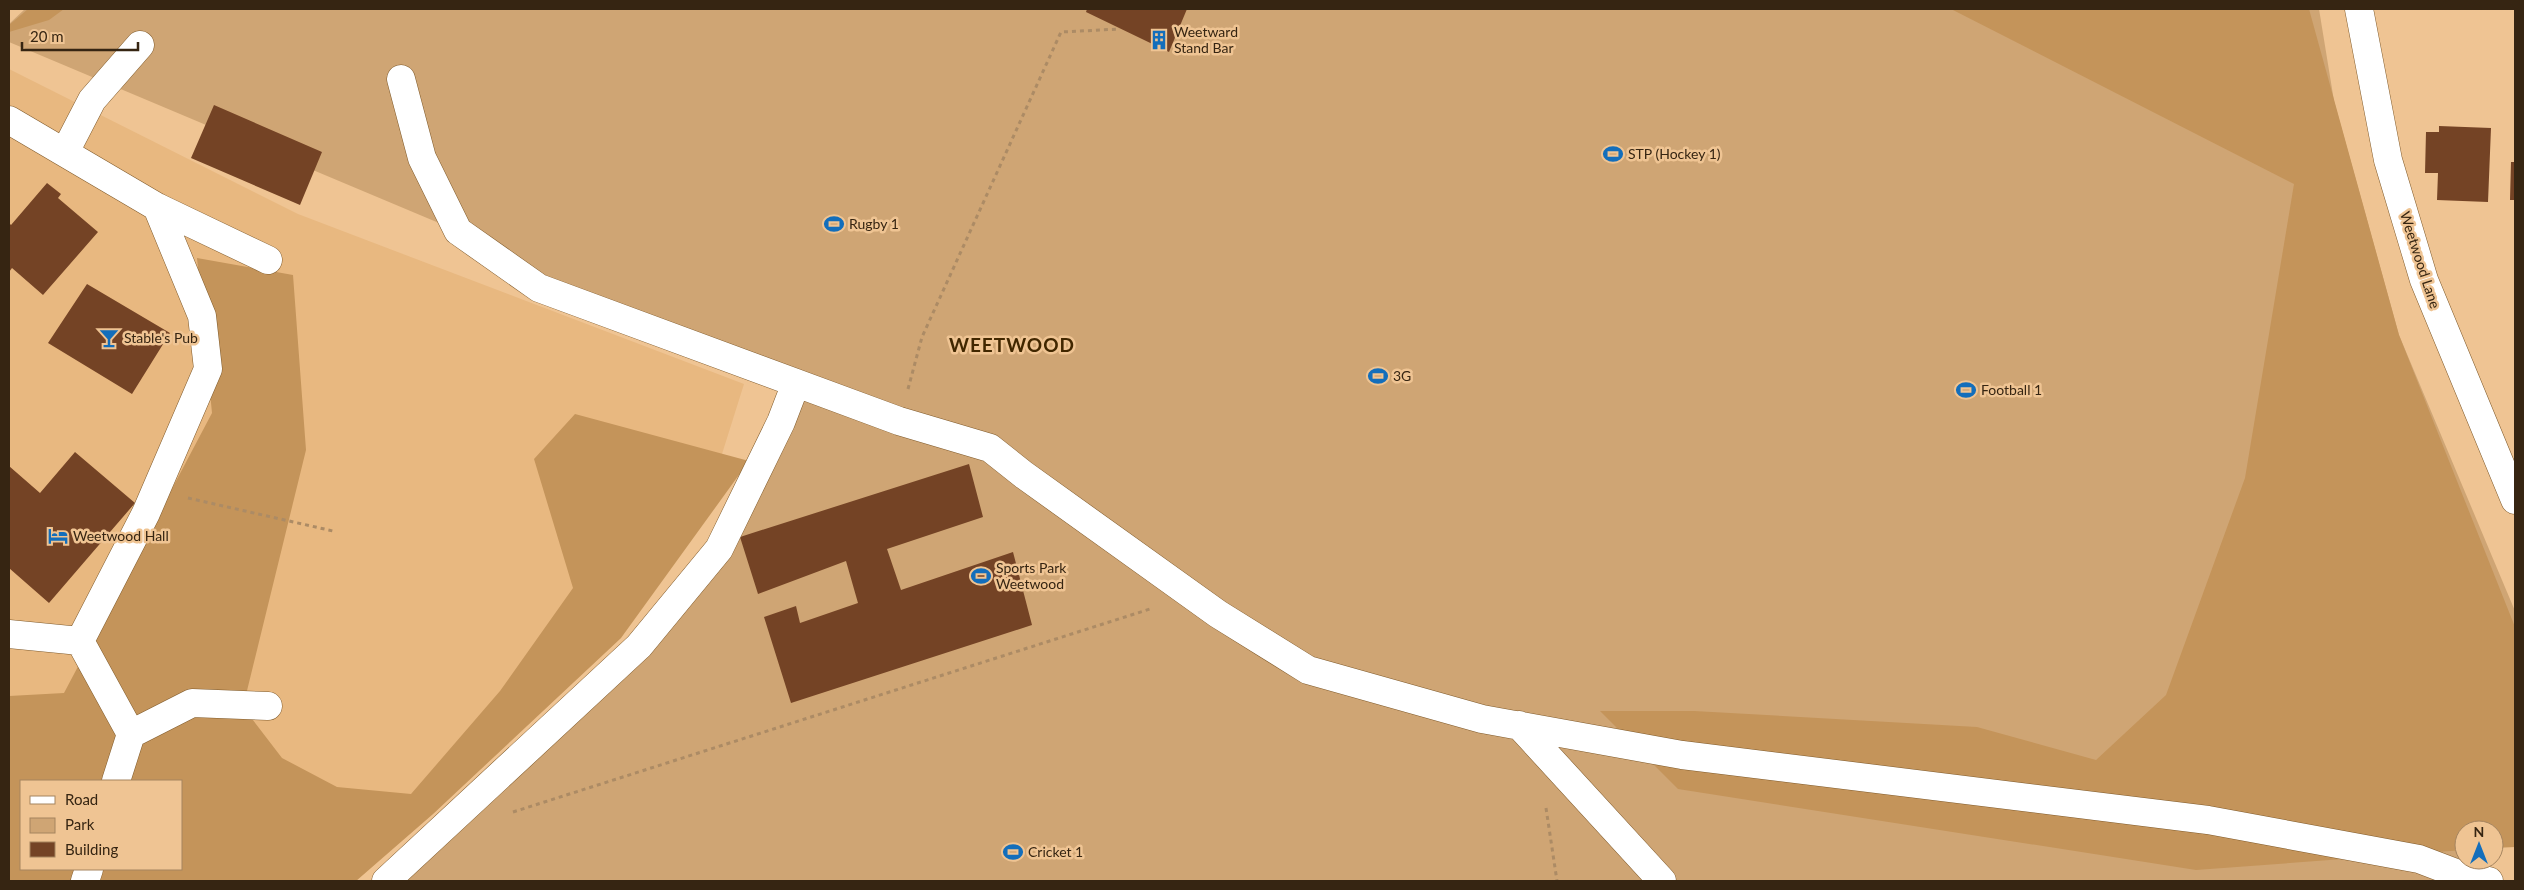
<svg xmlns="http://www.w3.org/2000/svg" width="2524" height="890" viewBox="0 0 2524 890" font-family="Lato,sans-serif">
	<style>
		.built { fill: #e8b880; fill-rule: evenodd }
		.green { fill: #cfa574 }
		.forest { fill: #c4945a; fill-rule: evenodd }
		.building { fill: #744325 }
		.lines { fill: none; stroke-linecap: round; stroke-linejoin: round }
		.minor-casing { stroke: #805b2b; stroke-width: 29 }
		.path { stroke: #ac8b65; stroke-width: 3; stroke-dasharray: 4 4; stroke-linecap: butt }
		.minor { stroke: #fff; stroke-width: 28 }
		.labels { text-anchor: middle; stroke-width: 5; stroke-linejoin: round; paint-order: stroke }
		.poi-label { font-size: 14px; fill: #362512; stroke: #efc493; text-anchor: start }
		.street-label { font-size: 14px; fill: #362512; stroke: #efc493 }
		.district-label { font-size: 19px; font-weight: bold; letter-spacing: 1px; fill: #412700; stroke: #efc493 }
	</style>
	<rect width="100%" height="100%" fill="#efc493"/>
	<path class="built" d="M 9,69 L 298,214 L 744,384 L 722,454 L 621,638 L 433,814 L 356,881 L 9,881 ZM 21,781 L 181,781 L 181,869 L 21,869 Z"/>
	<path class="green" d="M 25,9 L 2319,9 L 2334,101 L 2399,335 L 2515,611 L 2515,835 L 2494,830 L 2464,830 L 2464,860 L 2482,860 L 2483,881 L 386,881 L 719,549 L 796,383 L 539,288 L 458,231 L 9,42 L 9,24 Z"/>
	<path class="forest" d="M 28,9 L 64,9 L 49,20 L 9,32 L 9,25 Z
		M 1951,9 L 2309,9 L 2399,335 L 2515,627 L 2515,847 L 2494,848 L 2494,830 L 2464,830 L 2464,850 L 2196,870 L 1678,789 L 1600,711 L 1694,711 L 1977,727 L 2096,760 L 2166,695 L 2245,478 L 2294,184 Z
		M 197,258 L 293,275 L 306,450 L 243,707 L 282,758 L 337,787 L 411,794 L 500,691 L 573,588 L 534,459 L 575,414 L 749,461 L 621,638 L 433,814 L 356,881 L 9,881 L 9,696 L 64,693 L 212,413 ZM 21,781 L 181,781 L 181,869 L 21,869 Z"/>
	<path class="building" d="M 1087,9 L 1187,9 L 1169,52 L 1086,12 Z
		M 214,105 L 322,152 L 300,205 L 191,158 Z
		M 2439,126 L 2491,128 L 2488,202 L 2437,200 L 2438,173 L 2425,173 L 2426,132 L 2439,132 Z
		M 2511,162 L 2515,162 L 2515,200 L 2510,200 Z
		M 47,183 L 61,194 L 58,198 L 98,232 L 43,295 L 12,268 L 9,272 L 9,223 L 11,225 Z
		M 87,284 L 170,333 L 132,394 L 48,343 Z
		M 75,452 L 135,503 L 49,603 L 9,568 L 9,466 L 40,493 Z
		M 969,464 L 983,517 L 887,549 L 901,590 L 1013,552 L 1032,625 L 791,703 L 764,617 L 796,606 L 800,623 L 858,603 L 846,561 L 758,594 L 740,537 Z"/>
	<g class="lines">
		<defs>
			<path id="minor" d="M 2359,9 L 2388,160 L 2424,280 L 2515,500
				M 401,79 L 422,158 L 458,231 L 539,288 L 899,421 L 990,448 L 1024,475 L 1218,614 L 1308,670 L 1482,719 L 1682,755 L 2208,820 L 2419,859 L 2469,878 L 2489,881
				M 9,120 L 157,207 L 268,260
				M 65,152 L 92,100 L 140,45
				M 9,634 L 80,641
				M 1519,725 L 1662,881
				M 131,734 L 192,703 L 268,706
				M 116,781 L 131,734 L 80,641 L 146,513 L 208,369 L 202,316 L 157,207
				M 85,881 L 89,869
				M 386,881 L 639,646 L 719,549 L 781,422 L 796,383"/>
		</defs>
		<use href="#minor" class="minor-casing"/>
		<path class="path" d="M 908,389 L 922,337 L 1061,32 L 1120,29
			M 188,498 L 333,531
			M 1546,808 L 1557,881
			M 513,812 L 1150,609"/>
		<use href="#minor" class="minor"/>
	</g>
	<defs>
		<symbol id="building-bare" viewBox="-9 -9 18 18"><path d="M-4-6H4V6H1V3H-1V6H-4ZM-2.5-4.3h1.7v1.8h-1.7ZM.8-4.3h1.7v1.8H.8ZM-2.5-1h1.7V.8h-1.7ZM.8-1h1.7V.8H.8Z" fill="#136ebb" stroke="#efc493" stroke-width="2.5" paint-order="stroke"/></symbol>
		<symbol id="stadium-bare" viewBox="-9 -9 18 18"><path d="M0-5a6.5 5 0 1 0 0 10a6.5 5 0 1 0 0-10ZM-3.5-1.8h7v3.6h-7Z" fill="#136ebb" stroke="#efc493" stroke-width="2.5" paint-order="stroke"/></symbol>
		<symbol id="bar-bare" viewBox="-9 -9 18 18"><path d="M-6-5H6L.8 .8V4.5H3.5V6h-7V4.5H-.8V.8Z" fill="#136ebb" stroke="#efc493" stroke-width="2.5" paint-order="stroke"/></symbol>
		<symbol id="hotel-bare" viewBox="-9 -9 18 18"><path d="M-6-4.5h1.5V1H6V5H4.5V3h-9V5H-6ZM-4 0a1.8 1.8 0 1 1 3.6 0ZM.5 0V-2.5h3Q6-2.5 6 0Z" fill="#136ebb" stroke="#efc493" stroke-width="2.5" paint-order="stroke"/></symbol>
	</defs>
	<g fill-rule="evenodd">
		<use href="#building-bare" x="1145" y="26" width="28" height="28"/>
		<use href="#stadium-bare" x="1599" y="140" width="28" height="28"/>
		<use href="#stadium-bare" x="820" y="210" width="28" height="28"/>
		<use href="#bar-bare" x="95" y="324" width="28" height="28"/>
		<use href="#stadium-bare" x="1364" y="362" width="28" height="28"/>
		<use href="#stadium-bare" x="1952" y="376" width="28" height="28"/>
		<use href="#hotel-bare" x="44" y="522" width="28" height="28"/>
		<use href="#stadium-bare" x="967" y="562" width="28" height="28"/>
		<use href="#stadium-bare" x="999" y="838" width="28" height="28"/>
	</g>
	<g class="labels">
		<g class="poi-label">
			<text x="1174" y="37">Weetward<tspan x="1174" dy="16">Stand Bar</tspan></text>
			<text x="1628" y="159">STP (Hockey 1)</text>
			<text x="849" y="229">Rugby 1</text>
			<text x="124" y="343">Stable's Pub</text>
			<text x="1393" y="381">3G</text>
			<text x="1981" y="395">Football 1</text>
			<text x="73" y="541">Weetwood Hall</text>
			<text x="996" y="573">Sports Park<tspan x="996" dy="16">Weetwood</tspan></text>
			<text x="1028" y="857">Cricket 1</text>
		</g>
		<g class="street-label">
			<text transform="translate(2420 260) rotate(72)" y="5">Weetwood Lane</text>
		</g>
		<g class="district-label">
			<text x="1012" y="352">WEETWOOD</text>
		</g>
	</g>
	<rect width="2524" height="890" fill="none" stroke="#362512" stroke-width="20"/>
	<rect x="20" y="780" width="162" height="90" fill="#efc493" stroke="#a5845f"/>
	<rect x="30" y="796" width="25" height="8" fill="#ffffff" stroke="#a5845f"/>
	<text x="65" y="805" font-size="15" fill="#362512">Road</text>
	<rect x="30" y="818" width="25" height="15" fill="#cfa574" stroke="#a5845f"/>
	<text x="65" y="830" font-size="15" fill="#362512">Park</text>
	<rect x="30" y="842" width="25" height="15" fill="#744325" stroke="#a5845f"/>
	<text x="65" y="855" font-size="15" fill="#362512">Building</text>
	<g transform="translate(2479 845)"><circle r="24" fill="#efc493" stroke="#a5845f"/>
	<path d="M0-4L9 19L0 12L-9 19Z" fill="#136ebb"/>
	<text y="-8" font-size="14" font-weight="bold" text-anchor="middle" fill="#362512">N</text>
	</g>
	<path d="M22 42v8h116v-8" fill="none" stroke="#362512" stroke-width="2.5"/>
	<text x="30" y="42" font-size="15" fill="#362512" stroke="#efc493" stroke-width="4" paint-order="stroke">20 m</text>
</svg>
